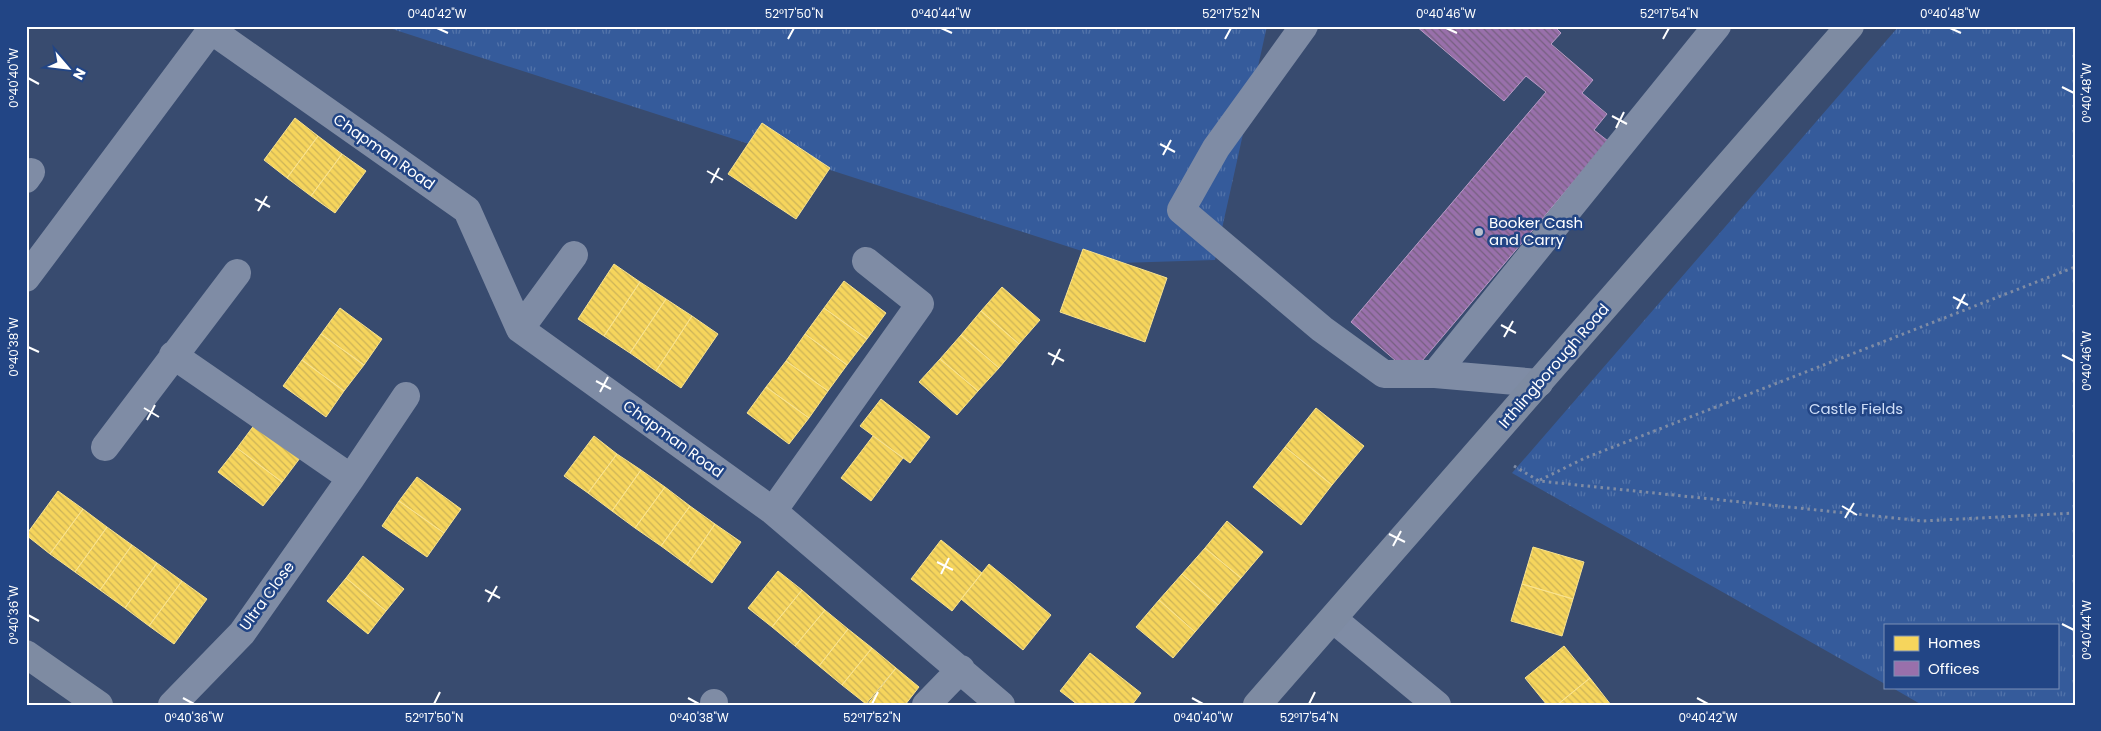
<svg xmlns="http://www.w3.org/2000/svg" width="2101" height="731" viewBox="0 0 2101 731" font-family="Poppins,sans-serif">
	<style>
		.grass { fill: url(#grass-tufts) }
		.homes { fill: url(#homes-back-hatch); stroke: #f9e28d }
		.offices { fill: url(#offices-back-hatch); stroke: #b89bc4 }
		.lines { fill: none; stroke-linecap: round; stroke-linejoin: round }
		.path { stroke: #7f8ca5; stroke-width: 3; stroke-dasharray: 2.5 4; stroke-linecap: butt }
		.minor { stroke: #7f8ca5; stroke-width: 28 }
		.major { stroke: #7e8ba2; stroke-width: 28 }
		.ticks { fill: none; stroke: #fff; stroke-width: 2 }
		.poi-dot { fill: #b9c0cd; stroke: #224585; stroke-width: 2 }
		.labels { text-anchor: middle; stroke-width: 5; stroke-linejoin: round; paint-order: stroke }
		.street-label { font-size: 15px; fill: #fff; stroke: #224585 }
		.poi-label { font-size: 15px; fill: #fff; stroke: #224585; text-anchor: start }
		.park-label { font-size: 15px; fill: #cfdef7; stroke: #224585 }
		.neatline { fill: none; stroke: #fff; stroke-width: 2 }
		.ticks-label { font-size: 12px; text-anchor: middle; fill: #fff }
	</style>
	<defs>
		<pattern id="grass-tufts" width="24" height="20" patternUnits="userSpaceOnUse" patternTransform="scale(1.25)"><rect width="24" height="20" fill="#355b9b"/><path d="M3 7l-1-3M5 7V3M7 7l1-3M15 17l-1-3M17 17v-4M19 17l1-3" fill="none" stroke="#5374aa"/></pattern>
		<pattern id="homes-back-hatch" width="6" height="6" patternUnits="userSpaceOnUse" patternTransform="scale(1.25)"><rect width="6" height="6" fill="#f6d55c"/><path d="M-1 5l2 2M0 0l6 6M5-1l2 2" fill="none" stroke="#ccb358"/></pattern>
		<pattern id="offices-back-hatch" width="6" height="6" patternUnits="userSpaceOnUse" patternTransform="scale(1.25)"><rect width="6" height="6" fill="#9970ab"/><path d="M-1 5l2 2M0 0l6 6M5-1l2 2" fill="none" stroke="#766080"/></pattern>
	</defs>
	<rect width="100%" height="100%" fill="#384b6f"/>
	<path class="grass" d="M 383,26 L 1267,26 L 1215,260 L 1119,263 Z
		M 1899,26 L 2075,26 L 2075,705 L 1922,705 L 1891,687 L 2057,687 L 2057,625 L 1885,625 L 1885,684 L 1512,473 Z"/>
	<path class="homes" d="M 295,118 L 318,136 L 287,178 L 264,160 Z
		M 762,123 L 830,168 L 796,219 L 728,174 Z
		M 318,136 L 342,154 L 311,196 L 287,178 Z
		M 342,154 L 366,171 L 335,213 L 311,196 Z
		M 1083,249 L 1167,278 L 1145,342 L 1060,312 Z
		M 614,264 L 640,282 L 604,336 L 578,319 Z
		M 844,281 L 886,313 L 867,339 L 824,308 Z
		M 640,282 L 666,299 L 630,353 L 604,336 Z
		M 1002,287 L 1040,320 L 1019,344 L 981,311 Z
		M 666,299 L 692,316 L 656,371 L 630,353 Z
		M 340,308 L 382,339 L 364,365 L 321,334 Z
		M 824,308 L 867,339 L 847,365 L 805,334 Z
		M 981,311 L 1019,344 L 999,368 L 961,335 Z
		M 692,316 L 718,334 L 681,388 L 656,371 Z
		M 321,334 L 364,365 L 344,391 L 302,360 Z
		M 805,334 L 847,365 L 828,391 L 786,361 Z
		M 961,335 L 999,368 L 978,391 L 940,359 Z
		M 940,359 L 978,391 L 957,415 L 919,382 Z
		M 302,360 L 344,391 L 326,417 L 283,386 Z
		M 786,361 L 828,391 L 809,418 L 766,387 Z
		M 766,387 L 809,418 L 789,444 L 747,413 Z
		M 881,399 L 930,437 L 910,463 L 860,426 Z
		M 1316,408 L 1364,446 L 1332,485 L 1285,447 Z
		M 255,424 L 300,458 L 282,482 L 237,448 Z
		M 594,436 L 617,454 L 588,493 L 564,476 Z
		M 873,436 L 903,458 L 871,501 L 841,478 Z
		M 1285,447 L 1332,485 L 1301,525 L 1253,487 Z
		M 237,448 L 282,482 L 263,506 L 218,472 Z
		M 617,454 L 641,470 L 612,511 L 588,493 Z
		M 641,470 L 665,487 L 635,528 L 612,511 Z
		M 417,477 L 461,509 L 444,533 L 399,501 Z
		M 665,487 L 690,506 L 661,546 L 635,528 Z
		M 58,491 L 83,509 L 50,554 L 26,535 Z
		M 399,501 L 444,533 L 427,557 L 382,526 Z
		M 690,506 L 715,524 L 687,565 L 661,546 Z
		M 83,509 L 107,527 L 75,572 L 50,554 Z
		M 1227,521 L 1263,552 L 1241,578 L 1205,548 Z
		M 715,524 L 741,542 L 712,583 L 687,565 Z
		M 107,527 L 132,545 L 100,590 L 75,572 Z
		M 941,540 L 982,573 L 952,611 L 911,579 Z
		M 132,545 L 157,563 L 125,608 L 100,590 Z
		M 1533,547 L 1584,562 L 1573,599 L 1522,584 Z
		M 1205,548 L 1241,578 L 1218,605 L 1182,574 Z
		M 363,556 L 404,589 L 386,611 L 346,578 Z
		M 157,563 L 182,581 L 149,626 L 125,608 Z
		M 989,564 L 1051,615 L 1023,650 L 961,599 Z
		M 778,571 L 802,590 L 772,627 L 748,608 Z
		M 1182,574 L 1218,605 L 1195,632 L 1159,600 Z
		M 346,578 L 386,611 L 368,634 L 327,601 Z
		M 182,581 L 207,599 L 174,644 L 149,626 Z
		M 1522,584 L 1573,599 L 1562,636 L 1511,621 Z
		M 802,590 L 825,610 L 795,646 L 772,627 Z
		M 1159,600 L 1195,632 L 1173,658 L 1136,627 Z
		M 825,610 L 848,629 L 819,666 L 795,646 Z
		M 848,629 L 872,648 L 842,685 L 819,666 Z
		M 1564,646 L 1590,678 L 1557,705 L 1547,705 L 1525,678 Z
		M 872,648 L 896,668 L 866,704 L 842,685 Z
		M 1090,653 L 1141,693 L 1132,705 L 1078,705 L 1060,691 Z
		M 896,668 L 919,687 L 905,705 L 867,705 Z
		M 1590,678 L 1611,705 L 1557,705 Z"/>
	<path class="offices" d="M 1416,26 L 1554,26 L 1561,33 L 1551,44 L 1593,80 L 1582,93 L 1607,114 L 1594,130 L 1608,141 L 1411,374 L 1351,322 L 1546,92 L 1526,76 L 1504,101 Z"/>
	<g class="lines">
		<path class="path" d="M 1514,466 L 1539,481 L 1923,521 L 2075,513
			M 1540,480 L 1585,458 L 2075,267"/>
		<path class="minor" d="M 1304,26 L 1216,148 L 1181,210 L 1322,329 L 1384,374 L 1435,374 L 1539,383
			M 211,30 L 467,210 L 520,329 L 773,511 L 1001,705
			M 26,179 L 31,172
			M 26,278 L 214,26
			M 520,329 L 574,255
			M 173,355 L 351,478
			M 1435,374 L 1717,26
			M 105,447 L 237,273
			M 773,511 L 920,304 L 866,261
			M 1333,619 L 1437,705
			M 714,703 L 714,705
			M 172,705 L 242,633 L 351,478 L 406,396
			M 926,705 L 961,669"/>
		<path class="major" d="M 26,654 L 99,705
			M 1257,705 L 1850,26"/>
	</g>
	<path class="ticks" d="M 437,28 L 448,33M 941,28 L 952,33M 1446,28 L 1457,33M 1950,28 L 1961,33M 788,39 L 794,28M 1225,39 L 1231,28M 1663,39 L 1669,28M 28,78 L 39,84M 2062,87 L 2074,93M 1612,116 L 1627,124M 1616,128 L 1624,112M 1160,144 L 1175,152M 1163,155 L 1171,140M 707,171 L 723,180M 711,183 L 719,168M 255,199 L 270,207M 258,211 L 267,196M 1953,297 L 1968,305M 1957,309 L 1965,294M 1501,325 L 1516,333M 1504,337 L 1513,321M 28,347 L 39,352M 1048,353 L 1064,361M 2062,355 L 2074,361M 1052,365 L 1060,349M 596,381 L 611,389M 600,392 L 608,377M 144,408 L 159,417M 147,420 L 155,405M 1842,506 L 1857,515M 1845,518 L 1854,503M 1389,534 L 1405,542M 1393,546 L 1401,531M 937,562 L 953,570M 941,574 L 949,558M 485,590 L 500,598M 488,602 L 497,586M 28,615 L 39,621M 2062,624 L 2074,630M 183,698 L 194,704M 688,698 L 699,704M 1192,698 L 1203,704M 1697,698 L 1708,704M 434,704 L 440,692M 872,704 L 878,692M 1309,704 L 1315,692"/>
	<circle class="poi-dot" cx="1479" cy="232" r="5"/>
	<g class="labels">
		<g class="street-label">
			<text transform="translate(384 152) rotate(35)" y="5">Chapman Road</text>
			<text transform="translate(1554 366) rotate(-49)" y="5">Irthlingborough Road</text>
			<text transform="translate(673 439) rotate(36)" y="5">Chapman Road</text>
			<text transform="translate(267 596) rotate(-54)" y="5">Ultra Close</text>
		</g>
		<g class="poi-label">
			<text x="1489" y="228">Booker Cash<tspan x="1489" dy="17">and Carry</tspan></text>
		</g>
		<g class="park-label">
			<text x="1856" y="414">Castle Fields</text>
		</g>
	</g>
	<rect width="2101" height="731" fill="none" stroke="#224585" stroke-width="55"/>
	<rect x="1884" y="624" width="175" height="65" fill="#224585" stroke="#7a8fb6"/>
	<rect x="1894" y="636" width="25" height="15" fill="#f6d55c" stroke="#7a8fb6"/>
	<text x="1928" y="648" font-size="15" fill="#ffffff">Homes</text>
	<rect x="1894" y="661" width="25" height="15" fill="#9970ab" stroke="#7a8fb6"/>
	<text x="1928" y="674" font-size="15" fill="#ffffff">Offices</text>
	<g transform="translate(68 68) rotate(118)" stroke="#224585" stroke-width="4" paint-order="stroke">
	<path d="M0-4L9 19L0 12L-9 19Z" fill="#ffffff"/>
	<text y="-8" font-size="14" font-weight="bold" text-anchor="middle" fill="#ffffff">N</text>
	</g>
	<rect x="28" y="28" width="2046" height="676" class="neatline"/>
	<g class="ticks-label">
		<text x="437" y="18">0°40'42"W</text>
		<text x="794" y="18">52°17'50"N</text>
		<text x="941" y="18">0°40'44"W</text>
		<text x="1231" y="18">52°17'52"N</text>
		<text x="1446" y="18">0°40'46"W</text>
		<text x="1669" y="18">52°17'54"N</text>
		<text x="1950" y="18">0°40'48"W</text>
		<text transform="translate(14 78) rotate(-90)" y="4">0°40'40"W</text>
		<text transform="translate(2087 93) rotate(-90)" y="4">0°40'48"W</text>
		<text transform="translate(14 347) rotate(-90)" y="4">0°40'38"W</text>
		<text transform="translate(2087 361) rotate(-90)" y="4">0°40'46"W</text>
		<text transform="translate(14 615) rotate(-90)" y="4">0°40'36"W</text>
		<text transform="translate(2087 630) rotate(-90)" y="4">0°40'44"W</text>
		<text x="194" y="722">0°40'36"W</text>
		<text x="434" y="722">52°17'50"N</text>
		<text x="699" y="722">0°40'38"W</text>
		<text x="872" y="722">52°17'52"N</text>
		<text x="1203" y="722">0°40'40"W</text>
		<text x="1309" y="722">52°17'54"N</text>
		<text x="1708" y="722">0°40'42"W</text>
	</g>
</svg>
